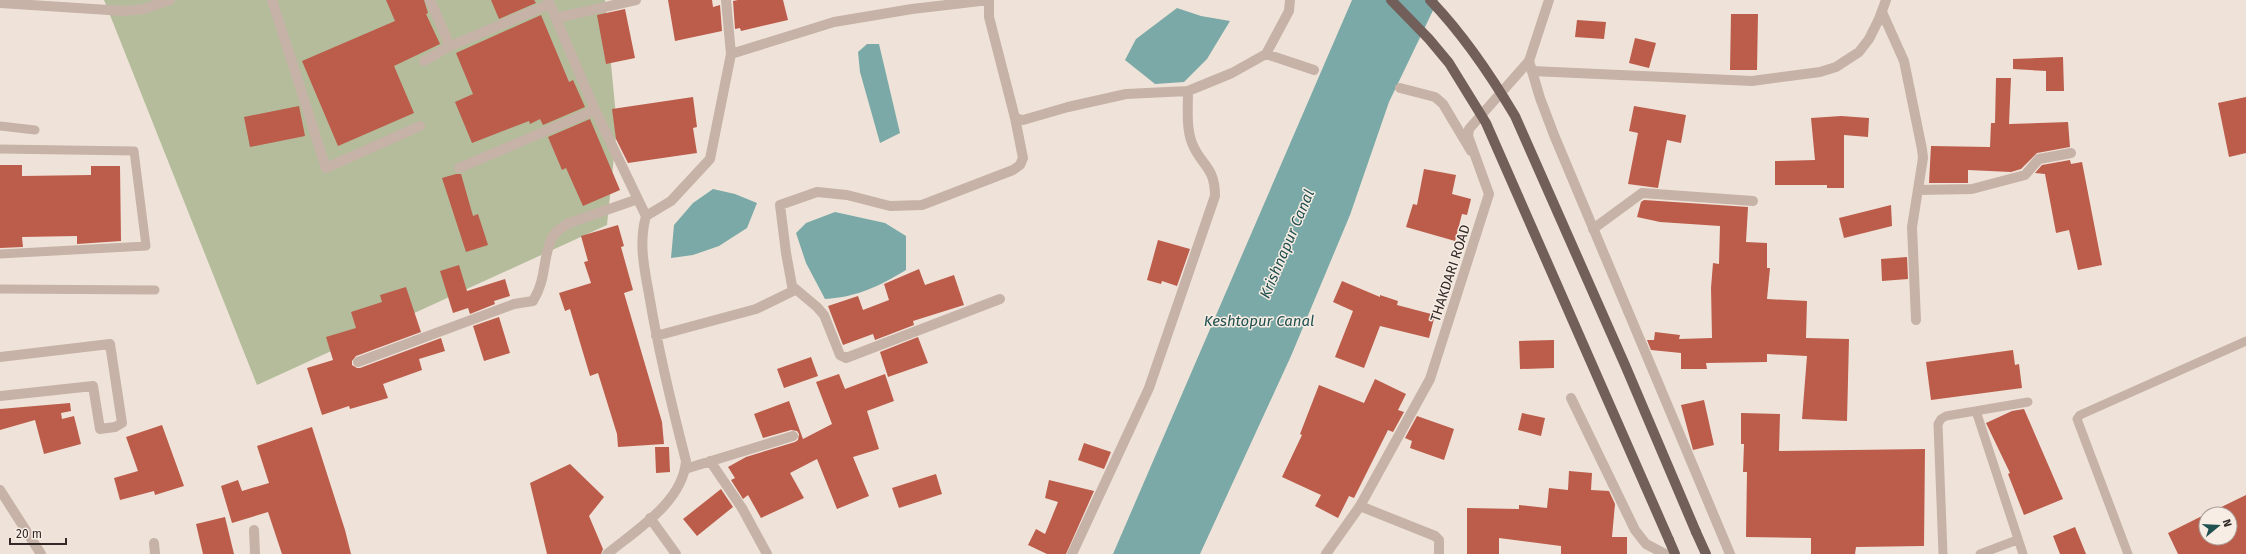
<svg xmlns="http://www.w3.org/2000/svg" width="2246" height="554" viewBox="0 0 2246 554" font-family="'Fira Sans',sans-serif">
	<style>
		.green { fill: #b4bc9b }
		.water { fill: #7ba9a7 }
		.building { fill: #bc5c4a }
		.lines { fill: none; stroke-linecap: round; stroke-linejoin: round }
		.service { stroke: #c6b2a7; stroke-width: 9 }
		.minor { stroke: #c6b2a7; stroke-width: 10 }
		.tertiary { stroke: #c6b2a7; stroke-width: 10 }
		.primary { stroke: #735f59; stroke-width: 10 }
		.primary-bridge { stroke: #735f59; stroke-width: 10 }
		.labels { text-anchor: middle; stroke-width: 3; stroke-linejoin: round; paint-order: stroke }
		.street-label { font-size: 14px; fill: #332927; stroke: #f7ede5 }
		.water-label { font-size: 15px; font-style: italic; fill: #20504f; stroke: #f7ede5 }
	</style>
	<rect width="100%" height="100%" fill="#efe3d9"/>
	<path class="green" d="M 104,0 L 605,0 L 617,127 L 607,225 L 257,385 Z"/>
	<path class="water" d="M 1352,0 L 1438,0 L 1389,102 L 1350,215 L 1291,356 L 1200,554 L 1113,554 Z
		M 1177,8 L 1201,16 L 1230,21 L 1207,59 L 1184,82 L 1155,84 L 1125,60 L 1136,39 Z
		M 867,44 L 879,44 L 900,133 L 880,143 L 860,72 L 858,52 Z
		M 713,189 L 735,194 L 757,203 L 747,228 L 719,246 L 693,255 L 671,258 L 674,225 L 693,203 Z
		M 835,212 L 885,223 L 906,236 L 906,270 C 879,286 858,297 825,299 L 806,263 L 796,233 L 806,223 Z"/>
	<path class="building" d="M 386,0 L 424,0 L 428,13 L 426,14 L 440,44 L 394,66 L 414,113 L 338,146 L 302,61 L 395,21 Z
		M 491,0 L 534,0 L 536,3 L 499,19 Z
		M 668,0 L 712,0 L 713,7 L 720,5 L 722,31 L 675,41 Z
		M 738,0 L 783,0 L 788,20 L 741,31 L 740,28 L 735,29 L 733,1 Z
		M 625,9 L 635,58 L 606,64 L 597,15 Z
		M 1731,14 L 1758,14 L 1757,70 L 1730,70 Z
		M 541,15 L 569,82 L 573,80 L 585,107 L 543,125 L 540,119 L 530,124 L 529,121 L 472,143 L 455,102 L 473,94 L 456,53 Z
		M 1577,20 L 1606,22 L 1604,39 L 1575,37 Z
		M 1635,38 L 1656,43 L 1649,68 L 1629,63 Z
		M 2063,57 L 2064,91 L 2046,91 L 2046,71 L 2013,69 L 2013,59 Z
		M 1996,78 L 2011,78 L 2009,124 L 2068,122 L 2070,147 L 2037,153 L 2021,169 L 2011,172 L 1968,170 L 1968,183 L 1929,183 L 1931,146 L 1990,147 L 1991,123 L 1995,123 Z
		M 693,97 L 697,127 L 693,128 L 697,153 L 628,163 L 616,139 L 612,109 Z
		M 2246,97 L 2246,153 L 2229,157 L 2218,103 Z
		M 299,106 L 305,136 L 250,147 L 244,117 Z
		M 1634,106 L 1686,115 L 1681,143 L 1667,140 L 1658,188 L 1628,184 L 1638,133 L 1629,131 Z
		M 1841,116 L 1869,118 L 1868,137 L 1844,135 L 1844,188 L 1827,188 L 1827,185 L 1775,185 L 1775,161 L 1815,160 L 1811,118 Z
		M 590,119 L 620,190 L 583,206 L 566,168 L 562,170 L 548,137 Z
		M 2070,160 L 2071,164 L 2082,162 L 2102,265 L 2078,270 L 2069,230 L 2056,233 L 2045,174 L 2035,173 L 2042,165 Z
		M 0,165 L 22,165 L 22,176 L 91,175 L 91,166 L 120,166 L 121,241 L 77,244 L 77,236 L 22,237 L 23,247 L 0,248 Z
		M 1424,169 L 1456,175 L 1452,194 L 1471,199 L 1467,215 L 1462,214 L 1455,241 L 1406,227 L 1413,204 L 1417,205 Z
		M 456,174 L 461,174 L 473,216 L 478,214 L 488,245 L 466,252 L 442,178 Z
		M 1644,200 L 1748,207 L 1746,242 L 1767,243 L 1767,268 L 1770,268 L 1767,299 L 1807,301 L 1806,338 L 1849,339 L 1847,421 L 1802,419 L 1807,356 L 1767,354 L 1767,362 L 1706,363 L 1707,369 L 1681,369 L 1681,353 L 1651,350 L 1647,340 L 1654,340 L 1655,332 L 1680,335 L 1679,339 L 1712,338 L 1711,288 L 1713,263 L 1719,264 L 1720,226 L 1660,222 L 1637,217 L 1641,202 Z
		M 1891,205 L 1892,226 L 1844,238 L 1839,218 Z
		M 618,225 L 624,246 L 621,247 L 633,290 L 624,293 L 662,422 L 664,444 L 618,447 L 617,434 L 598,373 L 590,376 L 570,309 L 565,311 L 559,293 L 591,283 L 584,262 L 588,261 L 581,236 Z
		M 1158,240 L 1190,249 L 1177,286 L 1162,281 L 1161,284 L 1147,280 Z
		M 1907,257 L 1908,279 L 1882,281 L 1881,259 Z
		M 459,265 L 467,291 L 505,279 L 510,296 L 494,301 L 495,304 L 470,314 L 468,308 L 453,313 L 440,271 Z
		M 919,269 L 925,285 L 954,275 L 964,305 L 913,321 L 914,325 L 875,340 L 873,334 L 843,345 L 828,306 L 858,296 L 863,310 L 889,300 L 884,284 Z
		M 1342,281 L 1380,297 L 1380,295 L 1398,301 L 1397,305 L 1435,315 L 1429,338 L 1380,326 L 1364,368 L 1335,357 L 1353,311 L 1333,302 Z
		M 406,287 L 421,332 L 356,356 L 352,361 L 352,365 L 357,368 L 360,368 L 441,338 L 445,351 L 419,359 L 422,370 L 383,384 L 388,398 L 350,409 L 349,406 L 322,415 L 307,368 L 333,360 L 326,337 L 356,328 L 351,312 L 382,302 L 380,295 Z
		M 499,317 L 510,353 L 484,361 L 473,326 Z
		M 918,337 L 928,363 L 888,377 L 880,352 Z
		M 1554,340 L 1554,368 L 1520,369 L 1519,341 Z
		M 2013,350 L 2015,365 L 2019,364 L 2022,388 L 1931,400 L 1926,362 Z
		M 811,357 L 818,376 L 784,388 L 777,369 Z
		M 839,374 L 845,389 L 885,374 L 894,401 L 867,411 L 879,449 L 853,457 L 869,496 L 837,509 L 817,459 L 790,473 L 804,498 L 761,518 L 748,495 L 743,499 L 731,480 L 735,478 L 728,467 L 746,457 L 795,442 L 798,440 L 799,434 L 797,431 L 791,430 L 763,438 L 754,414 L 789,401 L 803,439 L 832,424 L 816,382 Z
		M 1375,379 L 1406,394 L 1398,410 L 1404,412 L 1393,432 L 1388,430 L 1354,498 L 1349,496 L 1338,518 L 1315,506 L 1321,495 L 1282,477 L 1302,435 L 1300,434 L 1319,385 L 1364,403 Z
		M 1704,400 L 1714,445 L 1693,450 L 1681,405 Z
		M 70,403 L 71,411 L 61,413 L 62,419 L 74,416 L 81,444 L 44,454 L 35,420 L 0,430 L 0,409 Z
		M 2024,409 L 2063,499 L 2024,515 L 2008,474 L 2010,473 L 1986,423 L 2012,411 Z
		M 1522,413 L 1545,418 L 1541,436 L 1518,430 Z
		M 1741,413 L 1780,414 L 1779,451 L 1925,449 L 1924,546 L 1856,547 L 1855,554 L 1811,554 L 1811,538 L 1746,537 L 1747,472 L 1743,472 L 1744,444 L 1741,444 Z
		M 1417,416 L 1454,429 L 1444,460 L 1410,448 L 1412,441 L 1405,438 Z
		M 162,425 L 184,486 L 155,495 L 154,491 L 120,500 L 114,478 L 138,471 L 126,437 Z
		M 312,427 L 345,530 L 351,554 L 282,554 L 268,512 L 232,523 L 221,486 L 238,480 L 242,491 L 269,483 L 257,446 Z
		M 1084,443 L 1111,452 L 1104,469 L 1078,460 Z
		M 655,447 L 669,447 L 670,472 L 656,473 Z
		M 570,464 L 604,497 L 589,516 L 603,549 L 601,554 L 547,554 L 530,483 Z
		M 1569,471 L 1592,473 L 1591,490 L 1609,491 L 1615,504 L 1612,537 L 1627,537 L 1627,554 L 1561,554 L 1561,546 L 1499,538 L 1499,554 L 1467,554 L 1467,508 L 1519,509 L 1519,505 L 1547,508 L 1549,488 L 1568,490 Z
		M 936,474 L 942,494 L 899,508 L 892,488 Z
		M 1049,480 L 1094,491 L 1066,554 L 1047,554 L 1028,545 L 1036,529 L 1045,534 L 1058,502 L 1045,498 Z
		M 721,489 L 733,507 L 697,536 L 683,519 Z
		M 2246,495 L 2246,554 L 2178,554 L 2168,533 L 2206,514 L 2206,538 L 2230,538 L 2230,514 L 2207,514 Z
		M 225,517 L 234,554 L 203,554 L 196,524 Z
		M 2075,527 L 2086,554 L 2060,554 L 2053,536 Z"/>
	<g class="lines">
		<path class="service" d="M 0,126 L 35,130
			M 0,149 L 134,151 L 146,246 L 0,254
			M 0,289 L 155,290
			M 1976,411 L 2023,554
			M 1943,554 L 1938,424 L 1941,419 L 1946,416 L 2028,402
			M 1980,554 L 2017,540
			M 2128,554 L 2077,419 L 2080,415 L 2246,341"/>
		<path class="minor" d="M 272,0 L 326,168 L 420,126
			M 548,0 L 595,110 L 646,216
			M 726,0 L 731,54
			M 0,3 L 124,11 L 144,9 L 170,0
			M 1882,12 L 1904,61 L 1922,149 L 1923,158 L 1912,227 L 1916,320
			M 556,18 L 636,0
			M 448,47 L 550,4
			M 1266,54 L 1314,70
			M 424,61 L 448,47 L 447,39 L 430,0
			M 1529,61 L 1549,0
			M 1532,71 L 1752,81 L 1820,72 L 1836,67 L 1859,52 L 1869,39 L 1879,19 L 1886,0
			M 1400,88 L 1435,97 L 1443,104 L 1471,151
			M 459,168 L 595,110
			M 1918,190 L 1972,189 L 2025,175 L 2039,159 L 2071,153
			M 1593,229 L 1642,193 L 1753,201
			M 792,286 L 817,307 L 824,315 L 840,355 L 846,358 L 1000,299
			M 656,336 L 756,309 L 793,291 L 786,253 L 780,205 L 817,192 L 847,195 L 890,206 L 922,205 L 1013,170 L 1020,165 L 1023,158 L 1015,118
			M 0,357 L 110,344 L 122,423 L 115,427 L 100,429 L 93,386 L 0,396
			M 358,362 L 514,304 L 533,301 C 547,279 542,258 552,238 C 555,231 563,227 569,223 L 638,199
			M 1571,398 L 1635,530 L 1646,544 L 1665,554
			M 710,461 L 742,508 L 767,554
			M 685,469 L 793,436
			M 0,490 L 41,554
			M 1360,506 L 1435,536 L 1439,540 L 1439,554
			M 650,518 L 676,554
			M 254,530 L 255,554
			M 154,543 L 155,554
			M 607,554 C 636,530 683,502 686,461 C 672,407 659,354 650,300 C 645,271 638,245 646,216 L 671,201 L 710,159 L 731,54 L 834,22 L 912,9 L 989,0 L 989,17 L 1015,118 L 1023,120 L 1068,107 L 1126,94 L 1188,91 L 1232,73 L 1266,54 L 1289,11 L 1290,0
			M 1072,554 L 1149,388 L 1215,196 C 1215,166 1201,166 1192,143 C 1186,128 1188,107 1188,91"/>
		<path class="tertiary" d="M 1529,61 L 1540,98 L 1554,135 L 1730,554
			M 1326,554 L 1360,506 L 1430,379 L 1489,194 L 1468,136 L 1469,129 L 1529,61"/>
		<path class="primary" d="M 1696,532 L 1706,554
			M 1669,540 L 1675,554"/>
		<path class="primary-bridge" d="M 1391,0 L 1429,39 L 1449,63 L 1486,123 L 1669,540
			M 1430,0 C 1464,35 1490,74 1515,116 L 1625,365 L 1696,532"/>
	</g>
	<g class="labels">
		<g class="street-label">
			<text transform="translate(1450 273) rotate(-72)" y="5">THAKDARI ROAD</text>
		</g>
		<g class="water-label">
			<text transform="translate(1287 244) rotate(-67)" y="5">Krishnapur Canal</text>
			<text x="1259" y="326">Keshtopur Canal</text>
		</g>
	</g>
	<g transform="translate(2218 526) rotate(72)"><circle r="19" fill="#f7ede5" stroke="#a99f99"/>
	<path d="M0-3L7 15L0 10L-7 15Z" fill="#20504f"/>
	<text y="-6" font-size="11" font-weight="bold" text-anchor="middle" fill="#332927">N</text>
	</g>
	<path d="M10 538v6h56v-6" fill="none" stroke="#332927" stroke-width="2"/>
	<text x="16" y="538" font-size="12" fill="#332927" stroke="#f7ede5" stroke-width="3" paint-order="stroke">20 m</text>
</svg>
